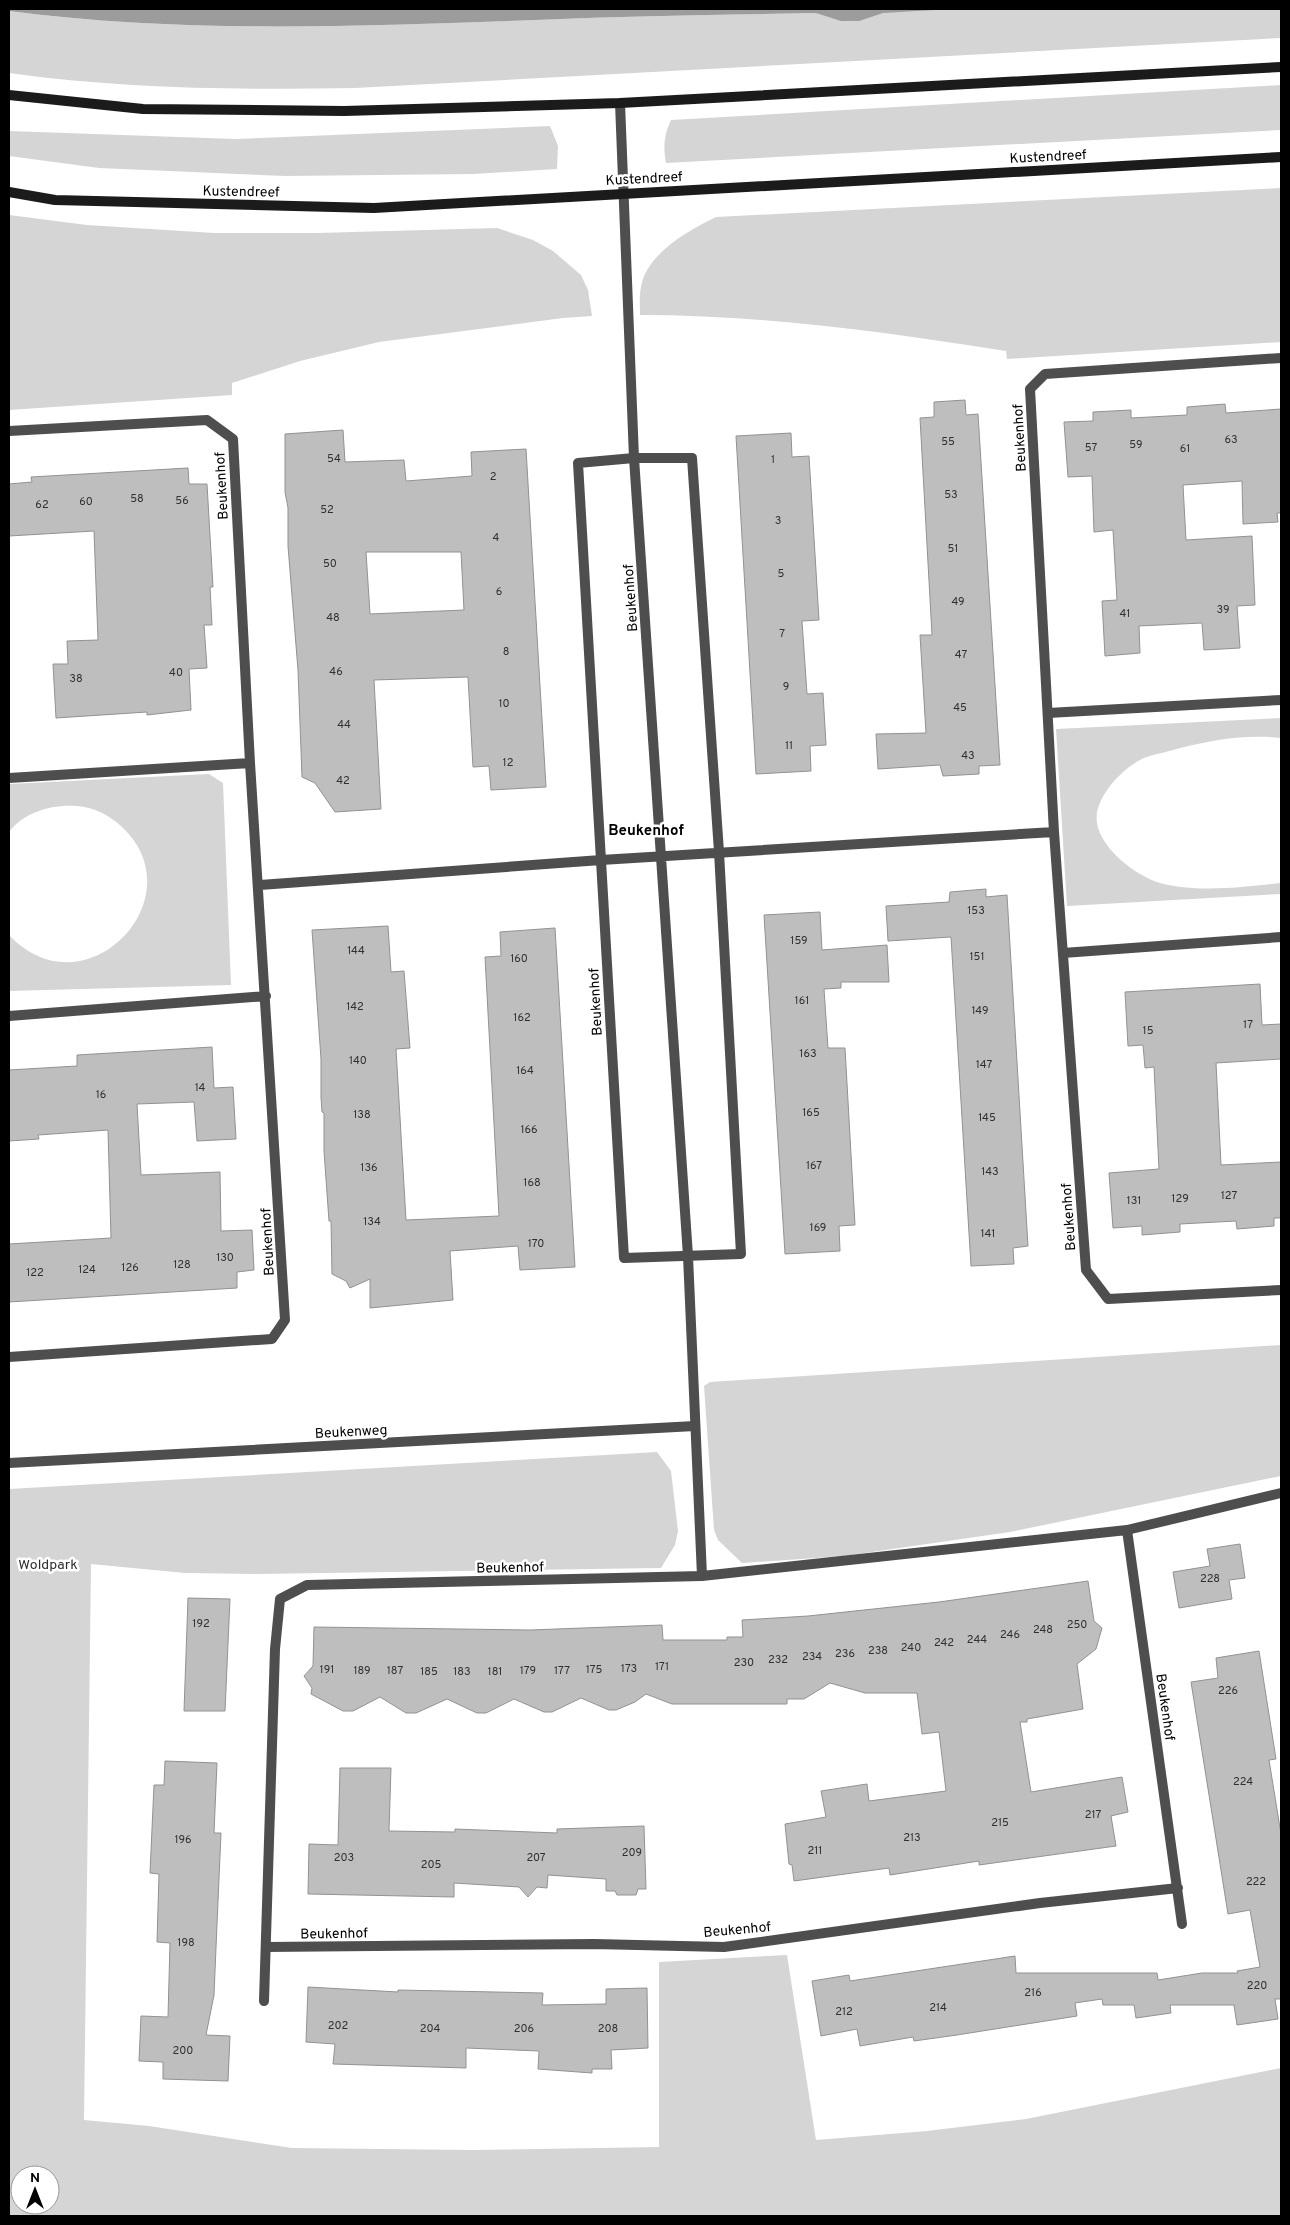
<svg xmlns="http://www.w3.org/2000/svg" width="1290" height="2225" viewBox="0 0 1290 2225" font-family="Overpass,sans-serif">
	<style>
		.green { fill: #d5d5d5; fill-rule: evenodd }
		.water { fill: #9c9c9c }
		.building { fill: #bebebe; stroke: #929292; fill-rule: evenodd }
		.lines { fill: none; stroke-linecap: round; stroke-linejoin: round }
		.minor { stroke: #4e4e4e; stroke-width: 10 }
		.secondary { stroke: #1b1b1b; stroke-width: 10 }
		.labels { text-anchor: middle; stroke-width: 5; stroke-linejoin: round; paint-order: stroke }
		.number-label { font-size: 11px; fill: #303030 }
		.street-label { font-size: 14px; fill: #000; stroke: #fff }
		.park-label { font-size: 14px; fill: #2c2c2c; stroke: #fff }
		.neighbourhood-label { font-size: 15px; font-weight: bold; fill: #000; stroke: #fff }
	</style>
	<rect width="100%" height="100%" fill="#fff"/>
	<path class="green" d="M 817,9 L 1281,9 L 1281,38 L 355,88 C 240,90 123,89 9,73 L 9,11 C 184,34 360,26 536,20 C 629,16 723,15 816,13 Z
		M 1281,85 L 1281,130 L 666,163 C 663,147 664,135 671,120 Z
		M 550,126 L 558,146 L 557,169 L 473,174 L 285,176 L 99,168 L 9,156 L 9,131 L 235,139 Z
		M 1281,188 L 1281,342 L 1007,359 L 1006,351 C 884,332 763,315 640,315 C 640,306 639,296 641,287 C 646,254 689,230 716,217 Z
		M 9,215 L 87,225 L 214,233 L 317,233 L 497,228 L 533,240 L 553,251 L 581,275 L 588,290 L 592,316 L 563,318 L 379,342 L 300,361 L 232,383 L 232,395 L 9,410 Z
		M 1281,718 L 1281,738 C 1242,734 1207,741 1169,751 C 1160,754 1148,755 1140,760 C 1121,770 1093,799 1097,823 C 1101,849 1136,876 1160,883 C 1196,893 1245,887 1281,883 L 1281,894 L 1067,906 L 1056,729 Z
		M 209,774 L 223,783 L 231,985 L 9,991 L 9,935 C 85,1016 199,897 121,826 C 109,815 93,807 77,806 C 52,804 24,812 9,832 L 9,784 Z
		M 1281,1345 L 1281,1476 L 1010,1532 L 844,1556 L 742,1563 L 718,1540 L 714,1530 L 704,1386 L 710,1382 Z
		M 657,1452 L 671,1471 L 678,1531 L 675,1545 L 661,1568 L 258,1574 L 185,1573 L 91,1564 L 84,2120 L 149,2126 L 292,2148 L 472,2150 L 659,2147 L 659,1962 L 787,1955 L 816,2140 L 927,2131 L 1026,2119 L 1281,2068 L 1281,2216 L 9,2216 L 9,1489 ZM 20,2175 L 50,2175 L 50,2205 L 20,2205 Z"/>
	<path class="water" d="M 9,9 L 952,9 L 883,13 L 859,21 L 841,21 L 816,13 C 723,15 630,16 536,20 C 360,26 184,34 9,11 Z"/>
	<path class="building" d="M 965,400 L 966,415 L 978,414 L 1000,765 L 979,766 L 979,774 L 943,776 L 940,765 L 878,769 L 876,734 L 926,733 L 920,635 L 932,635 L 920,418 L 934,417 L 934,402 Z
		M 1225,404 L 1226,413 L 1281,409 L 1281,513 L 1277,513 L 1278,522 L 1243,524 L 1242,481 L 1183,485 L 1186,540 L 1252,536 L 1255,605 L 1237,606 L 1240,648 L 1204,650 L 1202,623 L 1139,626 L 1140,653 L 1105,656 L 1102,601 L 1117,600 L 1113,530 L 1094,532 L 1092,476 L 1068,477 L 1064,422 L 1093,421 L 1093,412 L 1131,410 L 1131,418 L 1187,415 L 1187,407 Z
		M 343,430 L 345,462 L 404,460 L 406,481 L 472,476 L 471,452 L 526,449 L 546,787 L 491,790 L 489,766 L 473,767 L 468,677 L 374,680 L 381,809 L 335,812 L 315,783 L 302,777 L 298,670 L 288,546 L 288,508 L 285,492 L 285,434 ZM 366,552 L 461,552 L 464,610 L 370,614 Z
		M 791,433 L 792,457 L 809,456 L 819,620 L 802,621 L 807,694 L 823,693 L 826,745 L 810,746 L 811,771 L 756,774 L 736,436 Z
		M 188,468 L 189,484 L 207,484 L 213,587 L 210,587 L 212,625 L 204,625 L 207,668 L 189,669 L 191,710 L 147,715 L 147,712 L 56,718 L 53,664 L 68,664 L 67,641 L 98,640 L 94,531 L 9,536 L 9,484 L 32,482 L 31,477 Z
		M 986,889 L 986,897 L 1007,895 L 1028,1246 L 1013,1248 L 1014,1264 L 971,1266 L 951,937 L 888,941 L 886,906 L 949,902 L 950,892 Z
		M 820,912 L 822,950 L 887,945 L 889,982 L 841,982 L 841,988 L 824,989 L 828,1048 L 845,1048 L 855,1225 L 839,1226 L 840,1251 L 785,1254 L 764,915 Z
		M 388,926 L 391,972 L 404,971 L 410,1048 L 396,1049 L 406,1220 L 499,1216 L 485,957 L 501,956 L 500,932 L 555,928 L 575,1267 L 520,1270 L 518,1246 L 450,1251 L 453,1300 L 370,1308 L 370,1279 L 350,1288 L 346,1281 L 332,1274 L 331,1221 L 329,1221 L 324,1151 L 324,1113 L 322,1112 L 321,1097 L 321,1059 L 312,930 Z
		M 1260,984 L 1262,1025 L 1281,1024 L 1281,1059 L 1216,1063 L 1221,1165 L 1281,1162 L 1281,1218 L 1274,1218 L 1274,1226 L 1237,1229 L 1236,1221 L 1180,1224 L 1180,1232 L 1142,1235 L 1142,1226 L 1113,1228 L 1109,1173 L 1159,1169 L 1154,1067 L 1145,1068 L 1143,1045 L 1128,1046 L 1125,992 Z
		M 212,1047 L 214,1088 L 233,1087 L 236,1139 L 197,1141 L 194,1102 L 137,1104 L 141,1175 L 220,1172 L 221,1231 L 252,1230 L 254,1270 L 237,1272 L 237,1288 L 9,1302 L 9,1244 L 111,1238 L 108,1130 L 38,1135 L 39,1139 L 9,1141 L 9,1070 L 77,1066 L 77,1055 Z
		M 1240,1544 L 1245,1578 L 1229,1580 L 1232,1599 L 1179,1608 L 1173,1572 L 1210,1566 L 1207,1549 Z
		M 1088,1581 L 1094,1621 L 1102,1628 L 1096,1649 L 1077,1664 L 1083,1709 L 1027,1719 L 1027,1722 L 1020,1722 L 1031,1792 L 1122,1777 L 1128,1812 L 1111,1816 L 1116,1846 L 979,1865 L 979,1861 L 890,1875 L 889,1868 L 794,1881 L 792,1865 L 789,1864 L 785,1824 L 826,1817 L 821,1791 L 867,1784 L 869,1801 L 946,1791 L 939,1732 L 922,1734 L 917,1693 L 865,1693 L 830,1683 L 804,1699 L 787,1699 L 787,1704 L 672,1704 L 646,1694 L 635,1702 L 616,1710 L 609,1710 L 581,1698 L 552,1712 L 544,1712 L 514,1699 L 486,1713 L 477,1713 L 447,1699 L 416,1713 L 406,1713 L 380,1697 L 353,1711 L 343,1711 L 311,1694 L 312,1688 L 304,1676 L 313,1666 L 314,1627 L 530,1630 L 662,1625 L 663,1640 L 727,1640 L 727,1637 L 743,1637 L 742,1620 L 808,1616 L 939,1602 Z
		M 188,1598 L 230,1599 L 225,1711 L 184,1711 Z
		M 1259,1651 L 1276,1759 L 1269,1760 L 1281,1834 L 1281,1999 L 1275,1999 L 1278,2019 L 1237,2025 L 1234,2005 L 1170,2005 L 1171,2013 L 1136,2018 L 1134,2005 L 1103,2005 L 1102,1999 L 1075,2003 L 1077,2016 L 957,2035 L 914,2041 L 913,2037 L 860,2046 L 857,2029 L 821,2036 L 812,1981 L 849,1975 L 850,1981 L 1015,1956 L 1016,1973 L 1157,1973 L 1158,1980 L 1202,1973 L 1238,1973 L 1237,1971 L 1260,1967 L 1250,1910 L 1228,1914 L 1191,1682 L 1218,1678 L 1216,1658 Z
		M 165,1761 L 217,1763 L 214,1833 L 221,1833 L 217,1924 L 214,1995 L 206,2035 L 230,2036 L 228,2081 L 163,2079 L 163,2062 L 139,2061 L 141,2016 L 168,2017 L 170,1943 L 157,1942 L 159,1874 L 150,1873 L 154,1785 L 164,1785 Z
		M 340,1768 L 391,1768 L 389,1831 L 455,1832 L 455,1829 L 557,1833 L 557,1829 L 644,1826 L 646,1889 L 638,1889 L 636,1895 L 617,1895 L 615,1891 L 606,1891 L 606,1879 L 548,1875 L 547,1888 L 537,1887 L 528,1897 L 519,1887 L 454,1883 L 454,1897 L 308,1894 L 309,1844 L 338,1845 Z
		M 308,1987 L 398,1992 L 398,1990 L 543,1993 L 542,2005 L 606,2004 L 606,1989 L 647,1988 L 648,2048 L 611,2050 L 612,2069 L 592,2069 L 592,2073 L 538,2069 L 539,2051 L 466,2048 L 466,2068 L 333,2064 L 335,2044 L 306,2042 Z"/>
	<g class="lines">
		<path class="minor" d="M 620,103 L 634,458 L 688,1256 L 702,1576
			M 1281,358 L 1045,374 L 1030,389 L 1054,832 L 1086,1270 L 1108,1299 L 1281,1290
			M 9,431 L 207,420 L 233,439 L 250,763 L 285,1320 L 272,1339 L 9,1357
			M 634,458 L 692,458 L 719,852 L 741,1254 L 624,1258 L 578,463 Z
			M 1048,713 L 1281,700
			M 9,778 L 250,763
			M 260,885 L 601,860 L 1054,832
			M 1063,953 L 1281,937
			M 9,1016 L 266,996
			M 9,1463 L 695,1426
			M 1127,1530 L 1281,1493
			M 266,1947 L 594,1944 L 724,1947 L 1040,1903 L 1178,1888
			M 264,2001 L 275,1649 L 280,1599 L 307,1585 L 702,1576 L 1127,1530 L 1182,1924"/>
		<path class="secondary" d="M 9,95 L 143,109 L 344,111 L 620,103 L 1281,67
			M 9,192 L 55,200 L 374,208 L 1281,157"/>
	</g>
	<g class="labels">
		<g class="number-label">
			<text x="1231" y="443">63</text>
			<text x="948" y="445">55</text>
			<text x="1136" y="448">59</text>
			<text x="1091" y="451">57</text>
			<text x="1185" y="452">61</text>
			<text x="334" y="462">54</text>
			<text x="773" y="463">1</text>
			<text x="493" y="480">2</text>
			<text x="951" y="498">53</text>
			<text x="137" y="502">58</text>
			<text x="182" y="504">56</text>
			<text x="86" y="505">60</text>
			<text x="42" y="508">62</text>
			<text x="327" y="513">52</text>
			<text x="778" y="524">3</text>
			<text x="496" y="541">4</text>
			<text x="953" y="552">51</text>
			<text x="330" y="567">50</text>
			<text x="781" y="577">5</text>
			<text x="499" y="595">6</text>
			<text x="958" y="605">49</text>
			<text x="1223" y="613">39</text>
			<text x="1125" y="617">41</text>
			<text x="333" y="621">48</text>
			<text x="782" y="637">7</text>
			<text x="506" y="655">8</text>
			<text x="961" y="658">47</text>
			<text x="336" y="675">46</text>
			<text x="176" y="676">40</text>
			<text x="76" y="682">38</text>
			<text x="786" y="690">9</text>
			<text x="504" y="707">10</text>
			<text x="960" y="711">45</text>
			<text x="344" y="728">44</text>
			<text x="789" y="749">11</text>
			<text x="968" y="759">43</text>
			<text x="508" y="766">12</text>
			<text x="343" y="784">42</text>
			<text x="976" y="914">153</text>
			<text x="799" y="944">159</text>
			<text x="356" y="954">144</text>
			<text x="977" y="960">151</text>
			<text x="519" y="962">160</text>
			<text x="802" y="1004">161</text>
			<text x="355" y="1010">142</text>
			<text x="980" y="1014">149</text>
			<text x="522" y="1021">162</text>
			<text x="1248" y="1028">17</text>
			<text x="1148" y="1034">15</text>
			<text x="808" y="1057">163</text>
			<text x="358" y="1064">140</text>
			<text x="984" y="1068">147</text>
			<text x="525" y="1074">164</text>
			<text x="200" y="1091">14</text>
			<text x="101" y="1098">16</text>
			<text x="811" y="1116">165</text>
			<text x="362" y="1118">138</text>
			<text x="987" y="1121">145</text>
			<text x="529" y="1133">166</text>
			<text x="814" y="1169">167</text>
			<text x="369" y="1171">136</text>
			<text x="990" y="1175">143</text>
			<text x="532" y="1186">168</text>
			<text x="1229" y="1199">127</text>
			<text x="1180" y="1202">129</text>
			<text x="1134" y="1204">131</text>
			<text x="372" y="1225">134</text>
			<text x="818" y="1231">169</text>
			<text x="988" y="1237">141</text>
			<text x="536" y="1247">170</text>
			<text x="225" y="1261">130</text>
			<text x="182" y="1268">128</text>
			<text x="130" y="1271">126</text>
			<text x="87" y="1273">124</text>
			<text x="35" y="1276">122</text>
			<text x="1210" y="1582">228</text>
			<text x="201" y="1627">192</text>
			<text x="1077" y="1628">250</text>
			<text x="1043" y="1633">248</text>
			<text x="1010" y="1638">246</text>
			<text x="977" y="1643">244</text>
			<text x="944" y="1646">242</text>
			<text x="911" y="1651">240</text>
			<text x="878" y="1654">238</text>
			<text x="845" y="1657">236</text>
			<text x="812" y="1660">234</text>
			<text x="778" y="1663">232</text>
			<text x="744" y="1666">230</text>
			<text x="662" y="1670">171</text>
			<text x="629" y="1672">173</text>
			<text x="327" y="1673">191</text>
			<text x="594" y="1673">175</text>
			<text x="362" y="1674">189</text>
			<text x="395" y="1674">187</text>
			<text x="528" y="1674">179</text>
			<text x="562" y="1674">177</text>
			<text x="429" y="1675">185</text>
			<text x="462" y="1675">183</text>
			<text x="495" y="1675">181</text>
			<text x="1228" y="1694">226</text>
			<text x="1243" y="1785">224</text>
			<text x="1093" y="1818">217</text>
			<text x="1000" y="1826">215</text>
			<text x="912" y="1841">213</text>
			<text x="183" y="1843">196</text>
			<text x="815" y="1854">211</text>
			<text x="632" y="1856">209</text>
			<text x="344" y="1861">203</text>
			<text x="536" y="1861">207</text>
			<text x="431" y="1868">205</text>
			<text x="1256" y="1885">222</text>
			<text x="186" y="1946">198</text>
			<text x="1257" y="1989">220</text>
			<text x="1033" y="1996">216</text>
			<text x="938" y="2011">214</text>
			<text x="844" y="2015">212</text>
			<text x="338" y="2029">202</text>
			<text x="430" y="2032">204</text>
			<text x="524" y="2032">206</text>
			<text x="608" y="2032">208</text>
			<text x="183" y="2054">200</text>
		</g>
		<g class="street-label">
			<text transform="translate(1048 156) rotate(-3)" y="5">Kustendreef</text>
			<text transform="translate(644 178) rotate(-3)" y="5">Kustendreef</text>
			<text transform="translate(241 191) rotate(1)" y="5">Kustendreef</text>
			<text transform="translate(1019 438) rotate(-93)" y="5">Beukenhof</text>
			<text transform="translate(221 486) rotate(-93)" y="5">Beukenhof</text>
			<text transform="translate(630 598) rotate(-94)" y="5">Beukenhof</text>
			<text transform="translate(595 1002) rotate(-93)" y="5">Beukenhof</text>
			<text transform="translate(1068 1217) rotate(-94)" y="5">Beukenhof</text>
			<text transform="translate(267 1242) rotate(-93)" y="5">Beukenhof</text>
			<text transform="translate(351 1431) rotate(-3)" y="5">Beukenweg</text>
			<text transform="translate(510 1567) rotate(-1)" y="5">Beukenhof</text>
			<text transform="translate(1166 1707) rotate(82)" y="5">Beukenhof</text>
			<text transform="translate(737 1929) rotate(-5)" y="5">Beukenhof</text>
			<text transform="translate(334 1933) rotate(-1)" y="5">Beukenhof</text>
		</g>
		<g class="park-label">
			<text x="48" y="1569">Woldpark</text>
		</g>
		<g class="neighbourhood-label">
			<text x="646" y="835">Beukenhof</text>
		</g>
	</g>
	<rect width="1290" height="2225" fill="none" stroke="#000000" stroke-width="20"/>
	<g transform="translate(35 2190)"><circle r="24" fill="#ffffff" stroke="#999999"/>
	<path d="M0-4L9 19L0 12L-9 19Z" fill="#000000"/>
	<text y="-8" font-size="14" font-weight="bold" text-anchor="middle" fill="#000000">N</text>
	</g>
</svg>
